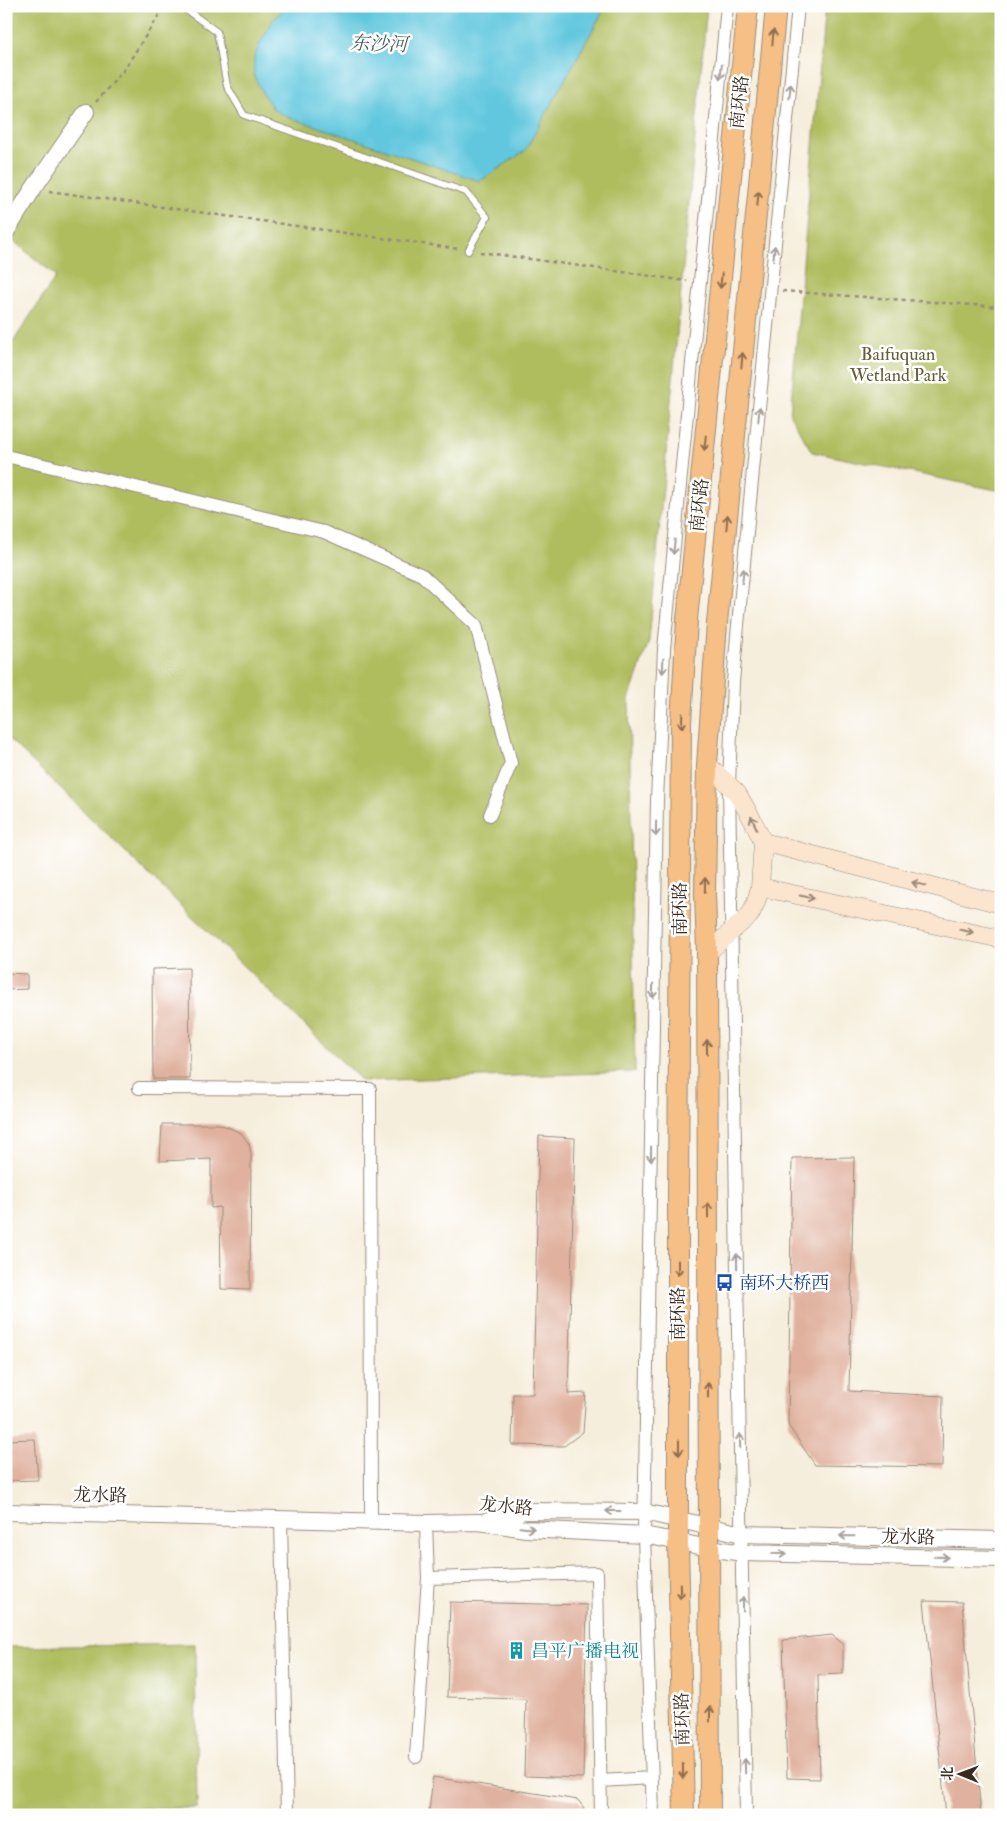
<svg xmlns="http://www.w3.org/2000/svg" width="1007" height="1821" viewBox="0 0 1007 1821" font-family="'IM FELL Double Pica','Noto Serif SC',serif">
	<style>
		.green { fill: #b0bd5f; stroke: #76743e }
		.water { fill: #61c7de; stroke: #4e787e }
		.building { fill: #e0b19e }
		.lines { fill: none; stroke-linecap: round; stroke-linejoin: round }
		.service-casing { stroke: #988c7d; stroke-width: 8 }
		.minor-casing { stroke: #988c7d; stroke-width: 14 }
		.tertiary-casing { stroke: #988c7d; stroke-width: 18 }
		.secondary-casing { stroke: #988c7d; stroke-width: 19 }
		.primary-casing { stroke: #988c7d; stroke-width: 22 }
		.path { stroke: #988c7d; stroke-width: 2.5; stroke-dasharray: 4 4; stroke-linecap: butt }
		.service { stroke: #fff; stroke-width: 6 }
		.minor { stroke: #fff; stroke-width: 12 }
		.tertiary { stroke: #fff; stroke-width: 16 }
		.secondary { stroke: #fbe5cf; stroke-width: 18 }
		.primary { stroke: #f5bf86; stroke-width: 20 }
		.minor-bridge-casing { stroke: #988c7d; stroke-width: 14; stroke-linecap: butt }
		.primary-bridge-casing { stroke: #988c7d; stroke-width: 22; stroke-linecap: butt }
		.minor-bridge { stroke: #fff; stroke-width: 12 }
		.primary-bridge { stroke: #f5bf86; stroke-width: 20 }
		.oneway { stroke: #8f6d4d }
		.oneway2 { stroke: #a79f9a }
		.oneway3 { stroke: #9b8876 }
		.labels { text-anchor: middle; stroke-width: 5; stroke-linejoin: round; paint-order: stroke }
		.street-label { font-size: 18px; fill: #3b2a1e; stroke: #fff }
		.park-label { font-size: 18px; fill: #645d35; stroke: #fff }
		.transit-label { font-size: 18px; fill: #164399; stroke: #fff; text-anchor: start }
		.culture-label { font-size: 18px; fill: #0d838f; stroke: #fff; text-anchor: start }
		.water-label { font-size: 19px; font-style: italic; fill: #486161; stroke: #fff }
	</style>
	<rect width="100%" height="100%" fill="#fff"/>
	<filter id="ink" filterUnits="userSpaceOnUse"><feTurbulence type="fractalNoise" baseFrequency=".02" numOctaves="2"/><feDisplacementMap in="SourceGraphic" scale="10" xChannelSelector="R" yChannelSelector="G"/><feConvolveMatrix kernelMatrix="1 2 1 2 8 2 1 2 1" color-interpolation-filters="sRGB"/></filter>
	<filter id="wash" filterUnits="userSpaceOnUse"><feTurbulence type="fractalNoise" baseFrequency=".0096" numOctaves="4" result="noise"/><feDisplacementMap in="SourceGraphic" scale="20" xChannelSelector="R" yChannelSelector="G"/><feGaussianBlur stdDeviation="1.12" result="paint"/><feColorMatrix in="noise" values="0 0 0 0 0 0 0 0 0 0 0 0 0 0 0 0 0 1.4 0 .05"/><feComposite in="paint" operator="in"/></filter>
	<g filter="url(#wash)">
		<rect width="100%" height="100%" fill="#f6eedc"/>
		<path class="green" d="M 6,6 L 707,6 L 649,641 L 629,699 L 635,1072 L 362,1081 L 6,736 L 6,353 L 56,276 L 6,235 Z
			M 825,6 L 1001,6 L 1001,491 L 812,452 L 790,415 Z
			M 195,1644 L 197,1808 L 6,1810 L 6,1647 Z"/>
		<path class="water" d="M 288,6 L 606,6 L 525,151 L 480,181 L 288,117 L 274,110 L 263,94 L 254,76 L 254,58 L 259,45 L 274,19 Z"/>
		<g id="blocks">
			<path class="building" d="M 189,968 L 190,1079 L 153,1079 L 152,969 Z
				M 6,973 L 27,974 L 27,989 L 6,990 Z
				M 162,1124 L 218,1124 L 228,1127 L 241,1133 L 249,1144 L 251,1154 L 250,1290 L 221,1289 L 220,1207 L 211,1208 L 211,1159 L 160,1161 Z
				M 539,1136 L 575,1138 L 568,1394 L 586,1393 L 583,1432 L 564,1446 L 512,1445 L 513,1394 L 533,1394 Z
				M 854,1157 L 849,1391 L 943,1396 L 942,1467 L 815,1465 L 788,1425 L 792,1158 Z
				M 35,1439 L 38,1480 L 6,1481 L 6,1440 Z
				M 924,1601 L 962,1602 L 981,1815 L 946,1815 Z
				M 450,1602 L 587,1605 L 583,1778 L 524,1776 L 526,1699 L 447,1697 Z
				M 832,1635 L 843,1644 L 843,1674 L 818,1675 L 820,1779 L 787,1778 L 783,1640 Z
				M 433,1777 L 578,1800 L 584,1808 L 581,1815 L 455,1815 L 429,1811 Z"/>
		</g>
	</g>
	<g filter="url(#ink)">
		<use href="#blocks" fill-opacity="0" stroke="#988c7d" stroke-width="1"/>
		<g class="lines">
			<defs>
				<path id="service" d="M 181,6 L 217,32 L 227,86 L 244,115 L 466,192 L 487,217 L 468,251"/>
				<path id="minor" d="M 6,456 L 324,532 L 422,575 L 476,625 L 511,763 L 490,815
					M 738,625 L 733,682 L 729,785 L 746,1815
					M 139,1088 L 370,1089 L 371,1521
					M 281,1519 L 287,1815
					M 428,1578 L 597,1573 L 601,1815
					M 416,1757 L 428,1578 L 426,1523
					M 600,1781 L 652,1778
					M 653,1815 L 644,1535 L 657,800 L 664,649 L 667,618"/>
				<path id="tertiary" d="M 6,232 L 33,189 L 86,112
					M 6,1512 L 426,1523 L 479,1522 L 526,1529 L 644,1535 L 709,1548 L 743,1553 L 1001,1559
					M 488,1520 L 525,1511 L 644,1512 L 742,1534 L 1001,1540"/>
				<path id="secondary" d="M 707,764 L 737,793 L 752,819 L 763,842 L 760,887 L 756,902 L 750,915 L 707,953
					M 763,842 L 1001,904
					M 760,887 L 1001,939"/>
				<path id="primary" d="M 684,1815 L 678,1542 L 678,1202 L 681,722 L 687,620
					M 710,1815 L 707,953 L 705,894 L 707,764 L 717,623"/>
			</defs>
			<use href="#service" class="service-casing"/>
			<use href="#minor" class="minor-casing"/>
			<use href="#tertiary" class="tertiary-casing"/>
			<use href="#secondary" class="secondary-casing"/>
			<use href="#primary" class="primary-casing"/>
			<path class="path" d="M 96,102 L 123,71 L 165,6
				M 49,191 L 459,249
				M 480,252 L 687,281
				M 782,291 L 1001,307"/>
			<use href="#service" class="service"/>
			<use href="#minor" class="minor"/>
			<use href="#tertiary" class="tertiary"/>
			<use href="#secondary" class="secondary"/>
			<use href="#primary" class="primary"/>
			<defs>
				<path id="minor-bridge" d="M 667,618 L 727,6
					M 738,625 L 798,6"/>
				<path id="primary-bridge" d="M 687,620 L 748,6
					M 717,623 L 776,6"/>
			</defs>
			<use href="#minor-bridge" class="minor-bridge-casing"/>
			<use href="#primary-bridge" class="primary-bridge-casing"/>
			<use href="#minor-bridge" class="minor-bridge"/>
			<use href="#primary-bridge" class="primary-bridge"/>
		</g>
		<defs><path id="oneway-shaft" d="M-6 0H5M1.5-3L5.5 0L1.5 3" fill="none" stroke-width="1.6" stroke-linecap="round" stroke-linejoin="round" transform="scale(1.25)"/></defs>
		<g class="oneway">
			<use href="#oneway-shaft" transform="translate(773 37) rotate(-85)"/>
			<use href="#oneway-shaft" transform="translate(758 198) rotate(-85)"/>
			<use href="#oneway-shaft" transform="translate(721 281) rotate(96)"/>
			<use href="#oneway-shaft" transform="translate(742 360) rotate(-85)"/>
			<use href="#oneway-shaft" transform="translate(705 443) rotate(96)"/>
			<use href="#oneway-shaft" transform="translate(727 522) rotate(-85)"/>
			<use href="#oneway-shaft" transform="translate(682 721) rotate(92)"/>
			<use href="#oneway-shaft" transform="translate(705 885) rotate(-89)"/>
			<use href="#oneway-shaft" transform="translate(707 1047) rotate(-90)"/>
			<use href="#oneway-shaft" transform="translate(708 1210) rotate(-90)"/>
			<use href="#oneway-shaft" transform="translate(678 1268) rotate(90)"/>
			<use href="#oneway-shaft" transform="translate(708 1390) rotate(-90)"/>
			<use href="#oneway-shaft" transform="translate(679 1448) rotate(90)"/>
			<use href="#oneway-shaft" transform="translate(680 1591) rotate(89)"/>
			<use href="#oneway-shaft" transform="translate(710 1714) rotate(-90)"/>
			<use href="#oneway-shaft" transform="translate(683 1771) rotate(89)"/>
		</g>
		<g class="oneway2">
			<use href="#oneway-shaft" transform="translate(721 72) rotate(96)"/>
			<use href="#oneway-shaft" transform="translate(790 91) rotate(-84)"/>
			<use href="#oneway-shaft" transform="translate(774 253) rotate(-84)"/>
			<use href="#oneway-shaft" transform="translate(759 414) rotate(-84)"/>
			<use href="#oneway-shaft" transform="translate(674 547) rotate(96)"/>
			<use href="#oneway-shaft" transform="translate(743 576) rotate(-84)"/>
			<use href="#oneway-shaft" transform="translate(663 666) rotate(93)"/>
			<use href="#oneway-shaft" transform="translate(656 829) rotate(91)"/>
			<use href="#oneway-shaft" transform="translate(653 991) rotate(91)"/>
			<use href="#oneway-shaft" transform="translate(651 1154) rotate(91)"/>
			<use href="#oneway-shaft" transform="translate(737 1261) rotate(-91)"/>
			<use href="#oneway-shaft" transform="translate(740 1441) rotate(-91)"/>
			<use href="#oneway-shaft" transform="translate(613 1511) rotate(-180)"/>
			<use href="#oneway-shaft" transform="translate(527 1528) rotate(6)"/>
			<use href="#oneway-shaft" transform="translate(847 1536) rotate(-179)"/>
			<use href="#oneway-shaft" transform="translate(779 1554) rotate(1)"/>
			<use href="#oneway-shaft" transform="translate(941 1557) rotate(1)"/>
			<use href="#oneway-shaft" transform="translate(743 1604) rotate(-91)"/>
			<use href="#oneway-shaft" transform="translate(745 1766) rotate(-91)"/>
		</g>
		<g class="oneway3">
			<use href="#oneway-shaft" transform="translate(754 823) rotate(-115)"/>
			<use href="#oneway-shaft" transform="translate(919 884) rotate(-166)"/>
			<use href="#oneway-shaft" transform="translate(807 897) rotate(12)"/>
			<use href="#oneway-shaft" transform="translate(966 931) rotate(12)"/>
		</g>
	</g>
	<defs>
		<symbol id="bus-bare" viewBox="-9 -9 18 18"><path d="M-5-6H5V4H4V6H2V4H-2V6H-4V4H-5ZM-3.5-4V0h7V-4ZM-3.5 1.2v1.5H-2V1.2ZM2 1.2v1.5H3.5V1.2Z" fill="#1a4fb4" stroke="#fff" stroke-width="2.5" paint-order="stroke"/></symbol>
		<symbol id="building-bare" viewBox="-9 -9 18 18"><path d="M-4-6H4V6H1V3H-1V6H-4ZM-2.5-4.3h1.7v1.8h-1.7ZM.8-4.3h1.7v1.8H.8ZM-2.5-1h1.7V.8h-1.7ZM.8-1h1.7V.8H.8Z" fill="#0f9aa8" stroke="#fff" stroke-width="2.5" paint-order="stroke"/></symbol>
	</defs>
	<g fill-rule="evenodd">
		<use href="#bus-bare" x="712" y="1270" width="25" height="25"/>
		<use href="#building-bare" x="504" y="1638" width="25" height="25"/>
	</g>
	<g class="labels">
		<g class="street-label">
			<text transform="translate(739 102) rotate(-84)" y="6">南环路</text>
			<text transform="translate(699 505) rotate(-84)" y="6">南环路</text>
			<text transform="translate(680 909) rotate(-90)" y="6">南环路</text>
			<text transform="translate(678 1314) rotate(-90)" y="6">南环路</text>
			<text transform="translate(100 1495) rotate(1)" y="6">龙水路</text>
			<text transform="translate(506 1506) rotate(6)" y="6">龙水路</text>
			<text transform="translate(908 1537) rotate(1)" y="6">龙水路</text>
			<text transform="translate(682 1719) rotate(-91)" y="6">南环路</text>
		</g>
		<g class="park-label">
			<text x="898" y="360">Baifuquan<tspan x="898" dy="21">Wetland Park</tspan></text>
		</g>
		<g class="transit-label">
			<text x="739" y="1289">南环大桥西</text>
		</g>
		<g class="culture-label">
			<text x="531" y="1657">昌平广播电视</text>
		</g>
		<g class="water-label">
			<text transform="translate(379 43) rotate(2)" y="7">东沙河</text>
		</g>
	</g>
	<rect width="1007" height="1821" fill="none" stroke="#fff" stroke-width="25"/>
	<g transform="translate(960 1774) rotate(271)" stroke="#ffffff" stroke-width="4" paint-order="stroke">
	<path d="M0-4L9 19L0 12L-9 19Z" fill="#3b2a1e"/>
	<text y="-8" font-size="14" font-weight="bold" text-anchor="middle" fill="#3b2a1e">北</text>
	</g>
</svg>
